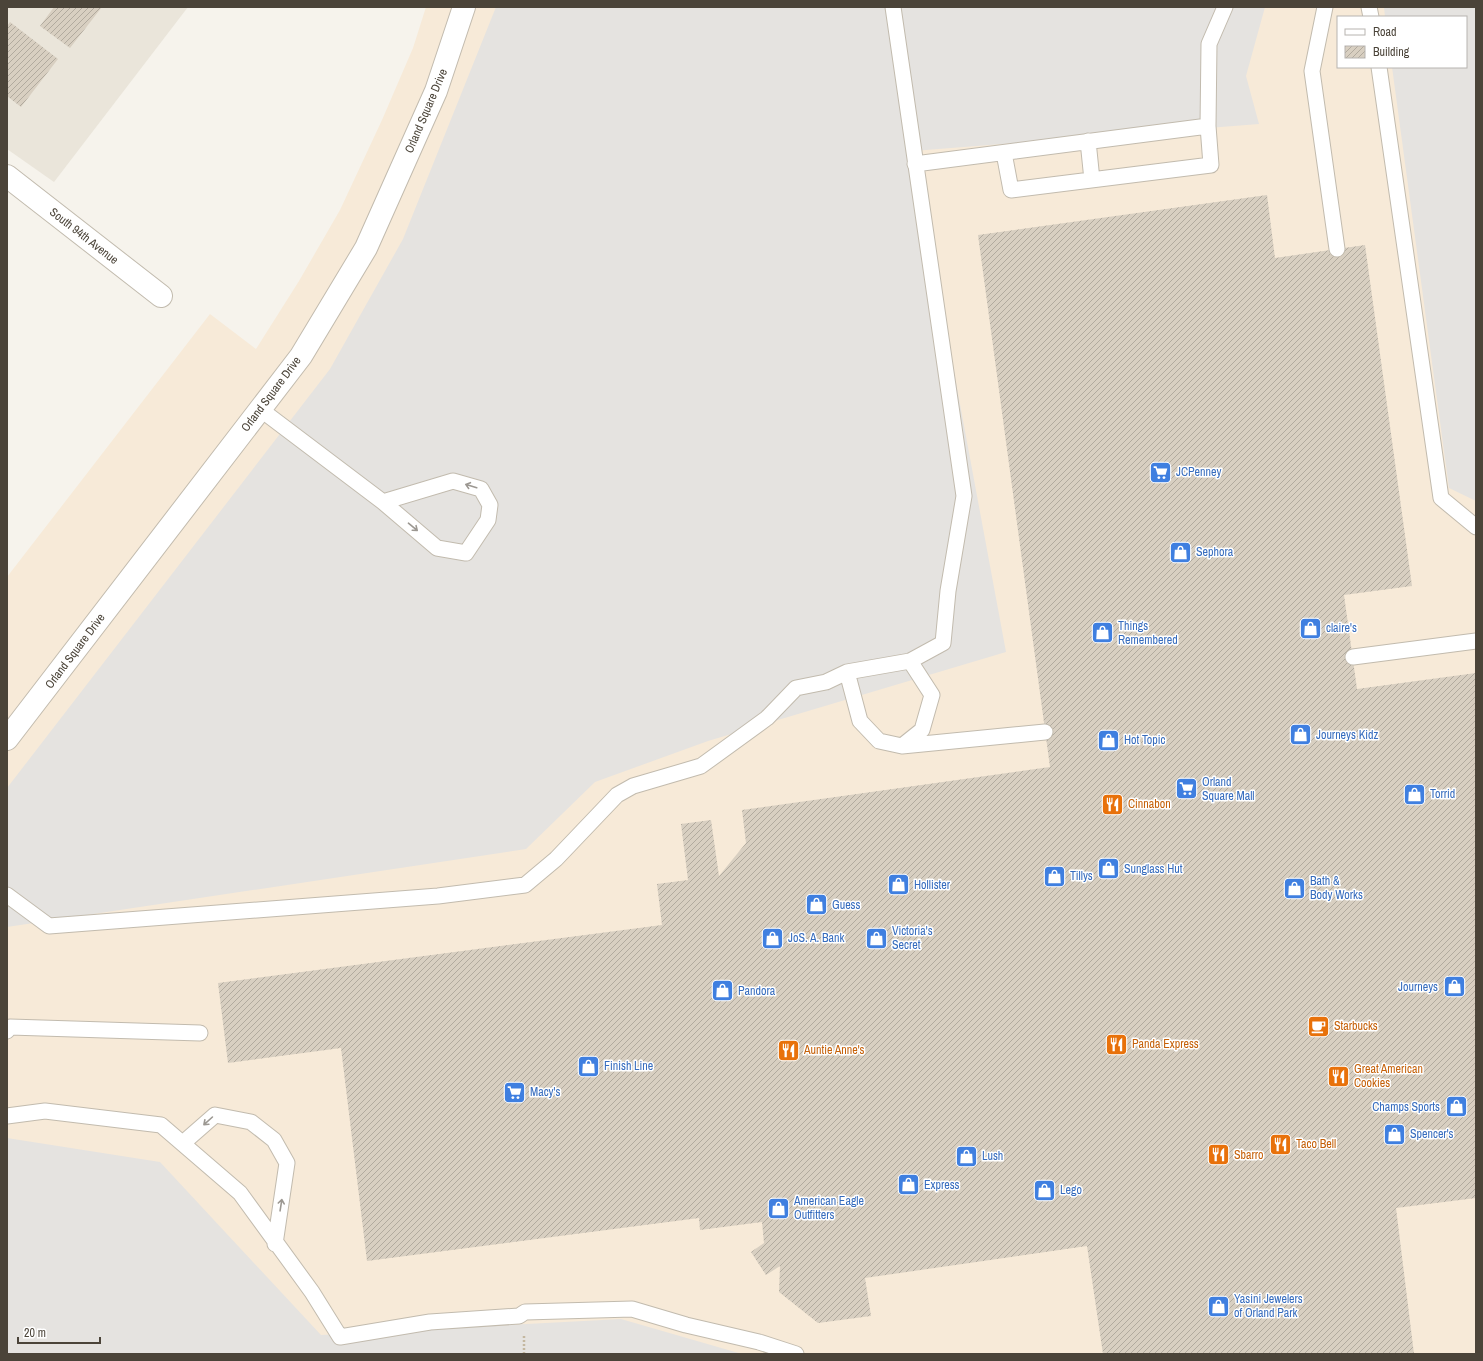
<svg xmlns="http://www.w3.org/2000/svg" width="1483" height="1361" viewBox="0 0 1483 1361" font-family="'Archivo Narrow',sans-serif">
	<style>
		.residential { fill: #eae5da }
		.commercial { fill: #f7ead8; fill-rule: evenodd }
		.parking { fill: #e5e3e0 }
		.building { fill: url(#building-hatch) }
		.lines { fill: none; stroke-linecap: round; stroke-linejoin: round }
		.service-casing { stroke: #c2bbae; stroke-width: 17 }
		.minor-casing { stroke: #c2bbae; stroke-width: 24 }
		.path { stroke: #c4b79f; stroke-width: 2.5; stroke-dasharray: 2 2; stroke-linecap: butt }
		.service { stroke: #fff; stroke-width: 15 }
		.minor { stroke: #fff; stroke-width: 22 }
		.oneway { stroke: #9c9892 }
		.labels { text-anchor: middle; stroke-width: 3; stroke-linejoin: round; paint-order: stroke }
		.street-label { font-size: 12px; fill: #4b4439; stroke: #fff }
		.shop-label { font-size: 12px; fill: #366cbe; stroke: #fff; text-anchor: start }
		.food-label { font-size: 12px; fill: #c56008; stroke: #fff; text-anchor: start }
	</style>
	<defs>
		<pattern id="building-hatch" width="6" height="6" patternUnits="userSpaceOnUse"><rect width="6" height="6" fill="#d8cfc1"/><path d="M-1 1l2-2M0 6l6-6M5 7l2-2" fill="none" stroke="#b1aa9e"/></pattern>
	</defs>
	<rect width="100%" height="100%" fill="#f6f3ec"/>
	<path class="residential" d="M 7,7 L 188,7 L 54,182 L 7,149 Z"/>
	<path class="commercial" d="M 426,7 L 1476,7 L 1476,1354 L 7,1354 L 7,577 L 210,314 L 256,349 L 299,281 L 340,210 L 382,120 L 413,48 ZM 1338,17 L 1466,17 L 1466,67 L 1338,67 Z"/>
	<path class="parking" d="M 496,7 L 1265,7 L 1246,76 L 1259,124 L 913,151 L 1006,652 L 708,741 L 595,782 L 526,849 L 7,927 L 7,788 L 330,369 L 403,239 Z
		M 1384,7 L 1476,7 L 1476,501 L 1449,488 L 1392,67 L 1466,67 L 1466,17 L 1385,17 Z
		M 7,1138 L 160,1162 L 321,1335 L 621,1319 L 742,1354 L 7,1354 Z"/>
	<path class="building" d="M 54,7 L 102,7 L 70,48 L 40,26 Z
		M 10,22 L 58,59 L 21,107 L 7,96 L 7,64 L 9,61 L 7,59 L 7,26 Z
		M 1267,195 L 1275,258 L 1365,245 L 1412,586 L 1344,595 L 1357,689 L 1476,673 L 1476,1198 L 1396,1208 L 1414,1354 L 1103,1354 L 1087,1246 L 865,1278 L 871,1316 L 818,1323 L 779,1292 L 780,1266 L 766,1275 L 751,1252 L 764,1243 L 762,1222 L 700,1230 L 699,1218 L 367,1261 L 341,1048 L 228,1063 L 218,983 L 662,925 L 657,884 L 688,880 L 681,824 L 711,820 L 719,876 L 746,843 L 742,810 L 1050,767 L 978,235 Z"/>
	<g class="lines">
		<defs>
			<path id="service" d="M 1325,7 L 1312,71 L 1337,249
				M 1369,7 L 1371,17
				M 1379,67 L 1441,498 L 1476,527
				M 1088,141 L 1092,180
				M 1004,153 L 1011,190 L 1211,165 L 1208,126
				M 915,164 L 1208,126 L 1209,44 L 1225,7
				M 260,409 L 383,502 L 437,548 L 466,553 L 488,520 L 490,505 L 481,489 L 453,481 L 383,502
				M 1353,657 L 1476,641
				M 847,672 L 860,721 L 879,741 L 902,746 L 922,730 L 932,695 L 910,661
				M 902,746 L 1045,732
				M 7,895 L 49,926 L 438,896 L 525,885 L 556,859 L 617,795 L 633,786 L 701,766 L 767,718 L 796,688 L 826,682 L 847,672 L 910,661 L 943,643 L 948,591 L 964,496 L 893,7
				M 7,1031 L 10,1027 L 200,1033
				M 7,1116 L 45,1111 L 161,1125 L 240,1193 L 312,1292 L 340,1337 L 430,1322 L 519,1316 L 525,1312 L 632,1309 L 686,1325 L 759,1342 L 796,1354
				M 183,1143 L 215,1115 L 251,1122 L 274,1140 L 287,1163 L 275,1244"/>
			<path id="minor" d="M 7,176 L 161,296
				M 7,739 L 301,356 L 366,248 L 436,91 L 464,7"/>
		</defs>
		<use href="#service" class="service-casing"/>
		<use href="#minor" class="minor-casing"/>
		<path class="path" d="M 524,1354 L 524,1336"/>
		<use href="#service" class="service"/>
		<use href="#minor" class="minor"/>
	</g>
	<defs><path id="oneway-shaft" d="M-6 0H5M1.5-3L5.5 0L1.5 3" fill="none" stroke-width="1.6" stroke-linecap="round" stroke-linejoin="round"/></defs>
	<g class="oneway">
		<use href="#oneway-shaft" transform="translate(471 486) rotate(-163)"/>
		<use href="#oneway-shaft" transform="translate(413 527) rotate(40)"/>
		<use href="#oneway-shaft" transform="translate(208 1121) rotate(138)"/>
		<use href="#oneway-shaft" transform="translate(281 1205) rotate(-81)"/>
	</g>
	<defs>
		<symbol id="supermarket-square" viewBox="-11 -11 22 22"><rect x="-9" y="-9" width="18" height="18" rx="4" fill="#3f7fe0" stroke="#fff"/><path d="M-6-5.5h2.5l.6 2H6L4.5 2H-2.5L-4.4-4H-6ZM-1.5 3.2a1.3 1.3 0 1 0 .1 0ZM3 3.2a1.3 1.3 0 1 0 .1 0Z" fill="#fff"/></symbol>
		<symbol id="shop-square" viewBox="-11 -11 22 22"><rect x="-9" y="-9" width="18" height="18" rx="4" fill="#3f7fe0" stroke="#fff"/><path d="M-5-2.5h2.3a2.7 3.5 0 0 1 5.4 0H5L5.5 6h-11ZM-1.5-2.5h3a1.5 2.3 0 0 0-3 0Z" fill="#fff"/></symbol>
		<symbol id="restaurant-square" viewBox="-11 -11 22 22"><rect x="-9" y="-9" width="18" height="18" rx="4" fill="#e8710a" stroke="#fff"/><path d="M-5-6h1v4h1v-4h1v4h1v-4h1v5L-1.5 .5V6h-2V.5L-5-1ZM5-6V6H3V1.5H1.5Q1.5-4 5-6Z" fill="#fff"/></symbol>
		<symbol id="cafe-square" viewBox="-11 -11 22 22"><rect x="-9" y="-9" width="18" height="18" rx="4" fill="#e8710a" stroke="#fff"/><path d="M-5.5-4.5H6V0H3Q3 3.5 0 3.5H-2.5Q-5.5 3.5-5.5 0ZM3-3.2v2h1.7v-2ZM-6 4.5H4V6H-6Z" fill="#fff"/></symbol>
	</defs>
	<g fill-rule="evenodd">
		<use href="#supermarket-square" x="1148" y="460" width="25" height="25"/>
		<use href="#shop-square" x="1168" y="540" width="25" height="25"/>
		<use href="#shop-square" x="1298" y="616" width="25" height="25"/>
		<use href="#shop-square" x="1090" y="620" width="25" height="25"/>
		<use href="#shop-square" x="1288" y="722" width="25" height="25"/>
		<use href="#shop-square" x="1096" y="728" width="25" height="25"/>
		<use href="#supermarket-square" x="1174" y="776" width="25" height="25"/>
		<use href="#shop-square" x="1402" y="782" width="25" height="25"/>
		<use href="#restaurant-square" x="1100" y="792" width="25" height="25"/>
		<use href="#shop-square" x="1096" y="856" width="25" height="25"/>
		<use href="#shop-square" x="1042" y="864" width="25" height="25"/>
		<use href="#shop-square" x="886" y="872" width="25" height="25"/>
		<use href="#shop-square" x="1282" y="876" width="25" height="25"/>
		<use href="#shop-square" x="804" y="892" width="25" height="25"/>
		<use href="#shop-square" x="760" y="926" width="25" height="25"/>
		<use href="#shop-square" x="864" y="926" width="25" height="25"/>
		<use href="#shop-square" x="1442" y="974" width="25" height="25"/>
		<use href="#shop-square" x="710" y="978" width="25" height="25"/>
		<use href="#cafe-square" x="1306" y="1014" width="25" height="25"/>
		<use href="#restaurant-square" x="1104" y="1032" width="25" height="25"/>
		<use href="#restaurant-square" x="776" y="1038" width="25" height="25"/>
		<use href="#shop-square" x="576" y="1054" width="25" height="25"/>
		<use href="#restaurant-square" x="1326" y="1064" width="25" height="25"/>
		<use href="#supermarket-square" x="502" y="1080" width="25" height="25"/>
		<use href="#shop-square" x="1444" y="1094" width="25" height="25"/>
		<use href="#shop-square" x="1382" y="1122" width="25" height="25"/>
		<use href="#restaurant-square" x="1268" y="1132" width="25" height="25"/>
		<use href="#restaurant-square" x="1206" y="1142" width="25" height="25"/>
		<use href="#shop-square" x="954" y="1144" width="25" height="25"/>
		<use href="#shop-square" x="896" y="1172" width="25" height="25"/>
		<use href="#shop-square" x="1032" y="1178" width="25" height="25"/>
		<use href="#shop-square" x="766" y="1196" width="25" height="25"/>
		<use href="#shop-square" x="1206" y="1294" width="25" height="25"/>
	</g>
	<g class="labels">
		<g class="street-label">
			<text transform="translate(426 111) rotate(-67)" y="4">Orland Square Drive</text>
			<text transform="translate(84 236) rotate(38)" y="4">South 94th Avenue</text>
			<text transform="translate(271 394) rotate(-53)" y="4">Orland Square Drive</text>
			<text transform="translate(75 651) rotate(-53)" y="4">Orland Square Drive</text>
		</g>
		<g class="shop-label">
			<text x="1176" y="476">JCPenney</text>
			<text x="1196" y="556">Sephora</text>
			<text x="1118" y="630">Things<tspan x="1118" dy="14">Remembered</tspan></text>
			<text x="1326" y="632">claire's</text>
			<text x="1316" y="739">Journeys Kidz</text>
			<text x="1124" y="744">Hot Topic</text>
			<text x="1202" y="786">Orland<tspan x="1202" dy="14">Square Mall</tspan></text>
			<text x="1430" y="798">Torrid</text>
			<text x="1124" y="873">Sunglass Hut</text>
			<text x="1070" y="880">Tillys</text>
			<text x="1310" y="885">Bath &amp;<tspan x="1310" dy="14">Body Works</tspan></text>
			<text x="914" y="889">Hollister</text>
			<text x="832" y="909">Guess</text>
			<text x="892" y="935">Victoria's<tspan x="892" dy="14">Secret</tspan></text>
			<text x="788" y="942">JoS. A. Bank</text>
			<text x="1438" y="991" text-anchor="end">Journeys</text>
			<text x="738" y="995">Pandora</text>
			<text x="604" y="1070">Finish Line</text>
			<text x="530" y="1096">Macy's</text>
			<text x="1440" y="1111" text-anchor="end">Champs Sports</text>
			<text x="1410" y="1138">Spencer's</text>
			<text x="982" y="1160">Lush</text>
			<text x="924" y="1189">Express</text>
			<text x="1060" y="1194">Lego</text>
			<text x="794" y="1205">American Eagle<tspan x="794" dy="14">Outfitters</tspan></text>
			<text x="1234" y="1303">Yasini Jewelers<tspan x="1234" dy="14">of Orland Park</tspan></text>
		</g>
		<g class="food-label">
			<text x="1128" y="808">Cinnabon</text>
			<text x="1334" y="1030">Starbucks</text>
			<text x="1132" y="1048">Panda Express</text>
			<text x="804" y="1054">Auntie Anne's</text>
			<text x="1354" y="1073">Great American<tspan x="1354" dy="14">Cookies</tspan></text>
			<text x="1296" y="1148">Taco Bell</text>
			<text x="1234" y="1159">Sbarro</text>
		</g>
	</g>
	<rect width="1483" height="1361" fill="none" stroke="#4b4439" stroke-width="16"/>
	<rect x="1337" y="16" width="130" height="52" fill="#ffffff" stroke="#b7b4b0"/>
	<rect x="1345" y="29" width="20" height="6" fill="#ffffff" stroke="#b7b4b0"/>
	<text x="1373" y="36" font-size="12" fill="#4b4439">Road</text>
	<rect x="1345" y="46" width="20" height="12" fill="url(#building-hatch)" stroke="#b7b4b0"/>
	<text x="1373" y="56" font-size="12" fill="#4b4439">Building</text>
	<path d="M18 1337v6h82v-6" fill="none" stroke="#4b4439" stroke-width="2"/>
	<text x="24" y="1337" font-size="12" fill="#4b4439" stroke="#ffffff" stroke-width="3" paint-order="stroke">20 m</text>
</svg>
